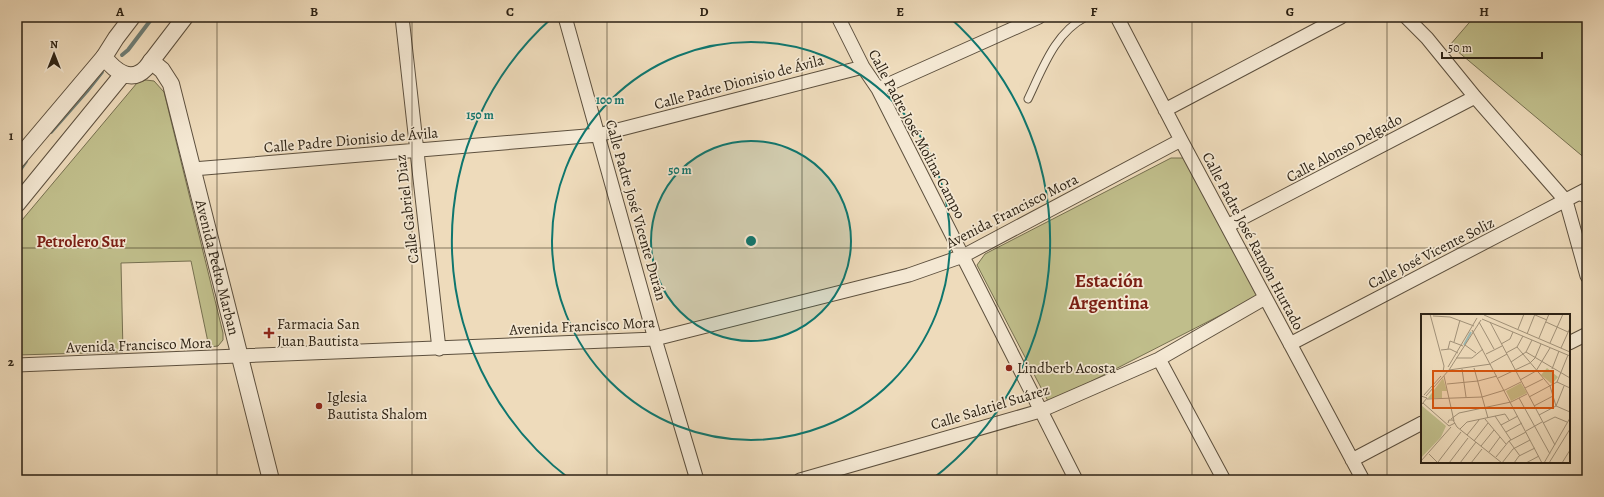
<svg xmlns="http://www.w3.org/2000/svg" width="1604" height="497" viewBox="0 0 1604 497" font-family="Alegreya,serif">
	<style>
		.green { fill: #c0be8b; stroke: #767050 }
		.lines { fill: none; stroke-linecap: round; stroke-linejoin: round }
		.stream { stroke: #6e7d75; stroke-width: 4 }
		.service-casing { stroke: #5d503e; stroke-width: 9 }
		.minor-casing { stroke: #5d503e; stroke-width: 15 }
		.tertiary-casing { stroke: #5d503e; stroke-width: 18 }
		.service { stroke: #f4e8d3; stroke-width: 7 }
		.minor { stroke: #f4e8d3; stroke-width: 13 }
		.tertiary { stroke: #f4e8d3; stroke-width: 16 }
		.grid { fill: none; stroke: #2d2214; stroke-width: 1; stroke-opacity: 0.55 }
		.ring { fill: none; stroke: #0f766e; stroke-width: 2 }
		.poi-dot { fill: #8f2418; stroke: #f4e8d3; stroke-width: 1.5 }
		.labels { text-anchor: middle; stroke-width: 3.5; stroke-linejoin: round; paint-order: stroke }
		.street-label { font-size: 15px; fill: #2d2214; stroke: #f4e8d3 }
		.poi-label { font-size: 15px; fill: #2d2214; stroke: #f4e8d3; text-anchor: start }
		.neighbourhood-label { font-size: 16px; font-weight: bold; fill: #7a1f14; stroke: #f4e8d3 }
		.district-label { font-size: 19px; font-weight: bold; fill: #7a1f14; stroke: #f4e8d3 }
		.inset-river { fill: none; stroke: #9abab6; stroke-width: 2 }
		.inset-road { fill: none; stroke: #a19178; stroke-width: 1 }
		.view { fill: #d5540d; fill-opacity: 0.15; stroke: #d5540d; stroke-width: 2 }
		.inset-edge { fill: none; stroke: #2d2214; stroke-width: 2 }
		.centre { fill: #0f766e; stroke: #f4e8d3; stroke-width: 2 }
		.ring-label { font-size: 12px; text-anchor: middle; font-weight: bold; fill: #0f766e; stroke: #f4e8d3; stroke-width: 3.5; stroke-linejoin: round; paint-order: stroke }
		.neatline { fill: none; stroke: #2d2214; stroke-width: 1.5 }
		.grid-label { font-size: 13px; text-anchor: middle; font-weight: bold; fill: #2d2214 }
	</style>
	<rect width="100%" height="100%" fill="#eedbbb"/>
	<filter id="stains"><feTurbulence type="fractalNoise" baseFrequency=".005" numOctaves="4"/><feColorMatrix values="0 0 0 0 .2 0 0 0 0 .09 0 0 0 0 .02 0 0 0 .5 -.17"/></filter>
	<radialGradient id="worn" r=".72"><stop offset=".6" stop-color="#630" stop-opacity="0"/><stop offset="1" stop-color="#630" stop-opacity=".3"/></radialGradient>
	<path class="green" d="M 1474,17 L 1587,17 L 1587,160 L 1450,45 Z
		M 146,80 L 154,81 L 164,92 L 223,333 L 223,340 L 218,346 L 209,347 L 191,261 L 121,263 L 123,352 L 17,355 L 17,226 L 137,83 Z
		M 1171,158 L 1186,158 L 1258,296 L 1049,403 L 977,265 L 985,254 Z"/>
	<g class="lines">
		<path class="stream" d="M 122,55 L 128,50 L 153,17
			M 51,132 L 87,91 L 102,72
			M 17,174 L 26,161"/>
		<defs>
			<path id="service" d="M 1028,99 C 1042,70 1055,32 1086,17
				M 1576,195 L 1587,200"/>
			<path id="minor" d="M 402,17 L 439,349
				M 565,17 L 655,339 L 697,480
				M 838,17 L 863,67 L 878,89 L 1076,480
				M 1117,17 L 1181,140 L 1363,480
				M 1406,17 L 1427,38 L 1475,97 L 1566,201 L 1587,276
				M 878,89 L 1039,17
				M 1165,110 L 1341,17
				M 193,169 L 598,135 L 863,67
				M 1227,226 L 1475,97
				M 1569,343 L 1587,334
				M 1290,344 L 1587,189
				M 1159,359 L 1224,480
				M 17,365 L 655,339 L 909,275 L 963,256 L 1181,140
				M 1352,460 L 1422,423
				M 800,480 L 1040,411 L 1159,359 L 1265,298"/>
			<g id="tertiary">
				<path d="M 132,17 L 116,38 L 104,57 C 115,71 131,84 146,68 L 185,17"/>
				<path id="s1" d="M 151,61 L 162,70 L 171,84 L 271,480"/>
				<path d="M 17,160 L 104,57"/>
				<path d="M 17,204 L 123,74"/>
			</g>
		</defs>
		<use href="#service" class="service-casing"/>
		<use href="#minor" class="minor-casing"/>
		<use href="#tertiary" class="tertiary-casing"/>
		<use href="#service" class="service"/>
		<use href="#minor" class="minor"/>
		<use href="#tertiary" class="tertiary"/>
	</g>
	<path class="grid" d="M 217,17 L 217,480M 412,17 L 412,480M 607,17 L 607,480M 802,17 L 802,480M 997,17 L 997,480M 1192,17 L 1192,480M 1387,17 L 1387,480M 17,248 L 1587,248"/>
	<circle cx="751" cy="241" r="100" fill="#0f766e" fill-opacity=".12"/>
	<g class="ring">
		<circle cx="751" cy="241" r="100"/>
		<circle cx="751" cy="241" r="199"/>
		<path d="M571 480A299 299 0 0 1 553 17M949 17A299 299 0 0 1 931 480"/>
	</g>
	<g class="poi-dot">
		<path d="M267 327h4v4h4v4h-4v4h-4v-4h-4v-4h4z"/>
		<circle cx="1009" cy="368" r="4"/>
		<circle cx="319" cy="406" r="4"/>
	</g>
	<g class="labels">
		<g class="street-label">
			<text transform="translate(739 82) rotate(-15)" y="5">Calle Padre Dionisio de Ávila</text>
			<text transform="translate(917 134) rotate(62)" y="5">Calle Padre José Molina Campo</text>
			<text transform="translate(351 140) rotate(-5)" y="5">Calle Padre Dionisio de Ávila</text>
			<text transform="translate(1344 148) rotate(-28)" y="5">Calle Alonso Delgado</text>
			<text transform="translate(407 209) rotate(-97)" y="5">Calle Gabriel Diaz</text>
			<text transform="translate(636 210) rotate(74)" y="5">Calle Padre José Vicente Durán</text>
			<text transform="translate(1012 211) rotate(-27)" y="5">Avenida Francisco Mora</text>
			<text transform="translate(1253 241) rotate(62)" y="5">Calle Padre José Ramón Hurtado</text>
			<text transform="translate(1431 253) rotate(-27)" y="5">Calle José Vicente Soliz</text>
			<text dy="5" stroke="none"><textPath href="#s1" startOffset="220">Avenida Pedro Marban</textPath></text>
			<text transform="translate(582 326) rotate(-3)" y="5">Avenida Francisco Mora</text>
			<text transform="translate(139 345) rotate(-2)" y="5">Avenida Francisco Mora</text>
			<text transform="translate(990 407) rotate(-17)" y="5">Calle Salatiel Suárez</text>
		</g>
		<g class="poi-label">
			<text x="277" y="329">Farmacia San<tspan x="277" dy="17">Juan Bautista</tspan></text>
			<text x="1017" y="373">Lindberb Acosta</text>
			<text x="327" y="402">Iglesia<tspan x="327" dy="17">Bautista Shalom</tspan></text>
		</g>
		<g class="neighbourhood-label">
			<text x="81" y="247">Petrolero Sur</text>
		</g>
		<g class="district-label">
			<text x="1109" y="287">Estación<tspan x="1109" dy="22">Argentina</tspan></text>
		</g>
	</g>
	<g transform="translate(1421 314)">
		<rect width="149" height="149" fill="#eedbbb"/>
		<path d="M 126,54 L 137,63 L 131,70 L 120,61 ZM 22,64 L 26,77 L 21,77 L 21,84 L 7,84 ZM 100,69 L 106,79 L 90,87 L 85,77 ZM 0,91 L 25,112 L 20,123 L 0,144 Z" fill="#c0be8b"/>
		<path class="inset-river" d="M 43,31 L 50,18"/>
		<path class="inset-road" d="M 9,0 L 23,52 L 22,58M 63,1 L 149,38M 114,1 L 126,6M 12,2 L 29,3 L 53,12M 61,5 L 149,42M 58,8 L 73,35M 69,8 L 134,131M 125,8 L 147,18M 97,15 L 103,0M 51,16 L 121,149M 106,20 L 114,0M 118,24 L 128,0M 33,28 L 39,6M 129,29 L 142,0M 80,30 L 89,25 L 92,18M 44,31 L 55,39M 96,33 L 129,72 L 135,92 L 149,98M 140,34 L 149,14M 27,35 L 29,27 L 42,32M 20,36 L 29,35 L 37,39M 105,38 L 149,64M 85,39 L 96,33 L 102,22M 65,40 L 81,32M 35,44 L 51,44 L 62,35M 90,48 L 105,38 L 111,26M 70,49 L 86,40M 27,53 L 56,4M 53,54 L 67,104M 41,55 L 45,83M 131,55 L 138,37M 28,56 L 70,50M 23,62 L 33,107M 77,64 L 109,49 L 114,44 L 120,30M 99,66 L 115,57 L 129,34M 136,68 L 149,74M 26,70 L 57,67 L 76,62M 104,74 L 122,65M 3,81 L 20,62M 0,82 L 6,84 L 1,90M 5,82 L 28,56 L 60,6M 108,83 L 136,68 L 147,41M 98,84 L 129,140M 6,85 L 61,83 L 84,76 L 100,68M 2,89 L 28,112 L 34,109M 113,92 L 132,82M 118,101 L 135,92 L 143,72M 74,102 L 90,126M 30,105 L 38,99 L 90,88 L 106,80M 64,105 L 85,130M 27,109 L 28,106 L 32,106 L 36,113 L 81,149M 122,109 L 134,103 L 146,108M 80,111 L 97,102M 39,115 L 46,108 L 84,100 L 88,106M 105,117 L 121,108M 85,118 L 101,109M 46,121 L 58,106M 53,127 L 67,109M 88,127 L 99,142M 60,132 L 73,116M 68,138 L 79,123M 8,140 L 17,149M 75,143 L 88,127 L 105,118M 0,147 L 30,113M 17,148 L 40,118M 28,149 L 47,124M 39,149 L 55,128M 50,149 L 61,135M 81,149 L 92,135 L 109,126M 93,149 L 98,142 L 114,134M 105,149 L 118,142M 123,149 L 149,104M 128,149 L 149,115M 141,149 L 149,136"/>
		<path class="view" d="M 12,57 L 132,57 L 132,94 L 12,94 Z"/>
		<rect width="149" height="149" class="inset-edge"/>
	</g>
	<circle cx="751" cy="241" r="6" class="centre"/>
	<g class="ring-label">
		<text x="610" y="104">100 m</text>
		<text x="480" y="119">150 m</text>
		<text x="680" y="174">50 m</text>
	</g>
	<rect width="1604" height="497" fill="none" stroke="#eedbbb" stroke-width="44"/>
	<g transform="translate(54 54)" stroke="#f4e8d3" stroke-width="3" paint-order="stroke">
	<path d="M0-3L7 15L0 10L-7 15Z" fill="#2d2214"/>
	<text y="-6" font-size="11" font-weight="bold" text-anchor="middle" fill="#2d2214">N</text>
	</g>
	<path d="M1442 52v6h100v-6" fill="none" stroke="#2d2214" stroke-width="2"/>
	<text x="1448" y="52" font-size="12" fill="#2d2214" stroke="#f4e8d3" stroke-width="3" paint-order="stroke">50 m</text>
	<rect x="22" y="22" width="1560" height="453" class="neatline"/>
	<g class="grid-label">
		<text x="120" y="16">A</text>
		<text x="314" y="16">B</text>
		<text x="510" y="16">C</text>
		<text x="704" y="16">D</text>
		<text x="900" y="16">E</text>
		<text x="1094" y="16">F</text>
		<text x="1290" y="16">G</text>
		<text x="1484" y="16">H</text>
		<text x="11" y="140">1</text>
		<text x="11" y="366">2</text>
	</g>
	<rect width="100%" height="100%" filter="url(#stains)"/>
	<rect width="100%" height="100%" fill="url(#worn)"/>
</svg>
